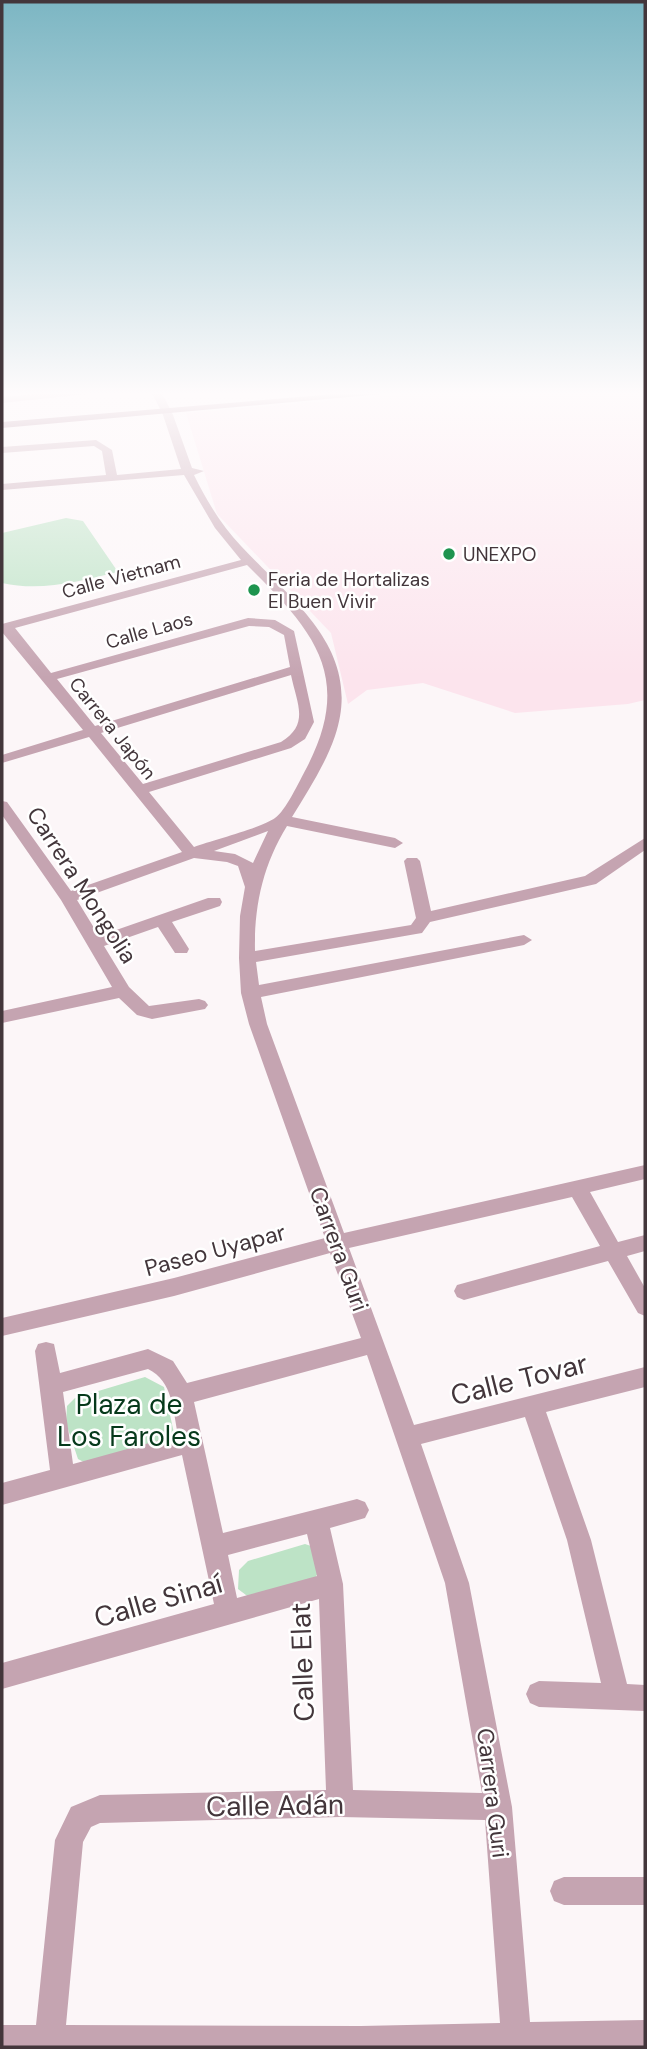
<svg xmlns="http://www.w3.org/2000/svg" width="647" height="2049" viewBox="0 0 647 2049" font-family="'DM Sans',sans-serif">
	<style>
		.built { fill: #fce4ed }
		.green { fill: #bde3c6 }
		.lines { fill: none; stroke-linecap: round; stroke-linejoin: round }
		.minor { fill: #c5a4b1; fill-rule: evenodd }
		.major { fill: #975f77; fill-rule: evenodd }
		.poi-dot { fill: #1e944f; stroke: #fff; stroke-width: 2.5 }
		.labels { text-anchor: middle; stroke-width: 5; stroke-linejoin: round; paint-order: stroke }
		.far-poi-label { font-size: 19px; fill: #43363b; stroke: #fff; text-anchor: start }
		.far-street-label { font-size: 19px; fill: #43363b; stroke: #fff }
		.street-label { font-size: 23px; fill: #43363b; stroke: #fff }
		.near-street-label { font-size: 28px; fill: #43363b; stroke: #fff }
		.near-park-label { font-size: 28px; fill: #06391b; stroke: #fff }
	</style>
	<rect width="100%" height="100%" fill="#fcf6f8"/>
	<path class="built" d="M 443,391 L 645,391 L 645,700 L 628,704 L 515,713 L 423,683 L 367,690 L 348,704 L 331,633 L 217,514 L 186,413 Z"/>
	<path class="green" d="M 66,518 L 83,521 L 118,572 C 79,581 42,592 2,583 L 2,533 Z
		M 145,1377 L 164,1387 L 175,1438 L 93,1467 L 78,1459 L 66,1423 L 67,1406 L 75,1398 Z
		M 305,1544 L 317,1548 L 323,1564 L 314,1580 L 250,1598 L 238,1589 L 239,1570 L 248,1561 Z"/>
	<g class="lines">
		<path class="minor" d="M 72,391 L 116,391 L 2,403 L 2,397 Z
			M 151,391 L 161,391 L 173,415 L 192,468 L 204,471 L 194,475 C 206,500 222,526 241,546 C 292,601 364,650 335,736 C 325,765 308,791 292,817 L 395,838 L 403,843 L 395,848 L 287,826 C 263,865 254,906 255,951 L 411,925 L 416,918 L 404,861 L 407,858 L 417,858 L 420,861 L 431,911 L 585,876 L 645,838 L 645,850 L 596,884 L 430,922 L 422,933 L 416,934 L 256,962 L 259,985 L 524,935 L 532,940 L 524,945 L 261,997 L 267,1024 L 344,1233 L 645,1165 L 645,1179 L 590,1192 L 618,1242 L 645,1235 L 645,1251 L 627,1256 L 645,1288 L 645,1316 L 638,1313 L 608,1261 L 464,1300 L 457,1297 L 454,1291 L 457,1285 L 600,1246 L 572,1197 L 349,1248 L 414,1425 L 645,1367 L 645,1387 L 546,1412 L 591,1540 L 627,1684 L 645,1685 L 645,1711 L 539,1707 L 530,1703 L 526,1694 L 530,1685 L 539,1681 L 601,1683 L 567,1540 L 525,1417 L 421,1444 L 469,1583 L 512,1807 L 530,2022 L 645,2020 L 645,2047 L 2,2047 L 2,2025 L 36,2025 L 55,1840 L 71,1807 L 100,1795 L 326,1790 L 319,1599 L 2,1689 L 2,1663 L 214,1604 L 182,1455 L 2,1505 L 2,1483 L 50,1470 L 35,1351 L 38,1344 L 46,1342 L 54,1344 L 60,1373 L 148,1349 L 173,1361 L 187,1383 L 361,1338 L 330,1253 L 174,1296 L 2,1336 L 2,1318 L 174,1278 L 325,1238 L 249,1024 L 241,993 L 239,958 L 240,916 L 245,887 L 238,866 L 227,862 L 194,858 L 77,900 L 99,936 L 208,898 L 220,898 L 222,902 L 220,906 L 172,922 L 189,949 L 187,953 L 175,953 L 158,927 L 104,946 L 129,987 L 149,1006 L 199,999 L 205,1001 L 208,1005 L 205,1009 L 152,1019 L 137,1015 L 119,998 L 2,1023 L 2,1011 L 112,987 L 61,900 L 2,815 L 2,801 L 7,802 L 71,891 L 182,852 L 89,737 L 2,763 L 2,755 L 83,730 L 2,632 L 2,624 L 241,560 L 215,528 L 184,475 L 2,490 L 2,484 L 106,475 L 102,451 L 94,446 L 2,453 L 2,447 L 96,440 L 112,450 L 117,475 L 181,469 L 163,415 ZM 247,565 C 313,630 355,676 306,769 C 300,780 285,812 275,818 C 261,828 213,840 194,847 L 149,792 L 291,748 L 305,739 L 314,722 L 294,631 L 275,620 L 248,618 L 51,673 L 15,628 ZM 249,626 L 269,627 L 284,635 L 290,667 L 95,726 L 57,679 ZM 291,675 C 297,704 310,724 281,742 L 143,784 L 101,733 ZM 268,831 L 253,863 L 235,854 L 214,851 ZM 367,1355 L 445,1583 L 482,1793 L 353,1790 L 343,1584 L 330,1528 L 365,1518 L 369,1510 L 365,1502 L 357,1499 L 223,1533 L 194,1402 ZM 148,1369 C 173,1381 173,1411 178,1435 L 73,1464 L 63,1392 ZM 307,1534 L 317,1576 L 237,1598 L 228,1555 ZM 340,1817 L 485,1820 L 500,2023 L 361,2026 L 66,2025 L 83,1842 L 91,1827 L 100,1823 Z
			M 564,1877 L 645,1877 L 645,1905 L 564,1905 L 554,1901 L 550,1891 L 554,1881 Z"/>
		<path class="major" d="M 371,391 L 415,391 L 2,428 L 2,422 Z"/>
	</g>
	<linearGradient id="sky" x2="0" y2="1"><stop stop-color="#7cb6c3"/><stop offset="0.58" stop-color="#fefbfc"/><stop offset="1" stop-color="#fefbfc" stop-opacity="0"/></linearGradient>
	<rect width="647" height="678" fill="url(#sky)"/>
	<g class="poi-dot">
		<circle cx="449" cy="554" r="7"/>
		<circle cx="254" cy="590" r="7"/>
	</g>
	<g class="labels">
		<g class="far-poi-label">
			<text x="463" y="561">UNEXPO</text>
			<text x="268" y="586">Feria de Hortalizas<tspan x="268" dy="22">El Buen Vivir</tspan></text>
		</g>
		<g class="far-street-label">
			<text transform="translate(121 576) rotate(-15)" y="7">Calle Vietnam</text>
			<text transform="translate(149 630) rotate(-16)" y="7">Calle Laos</text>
			<text transform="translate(113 728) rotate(51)" y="7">Carrera Japón</text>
		</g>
		<g class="street-label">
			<text transform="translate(82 885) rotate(57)" y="8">Carrera Mongolia</text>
			<text transform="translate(339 1249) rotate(70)" y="8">Carrera Guri</text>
			<text transform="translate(215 1250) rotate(-15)" y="8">Paseo Uyapar</text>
			<text transform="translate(493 1793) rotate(83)" y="8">Carrera Guri</text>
		</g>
		<g class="near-street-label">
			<text transform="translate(519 1379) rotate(-14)" y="10">Calle Tovar</text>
			<text transform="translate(158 1600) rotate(-16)" y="10">Calle Sinaí</text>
			<text transform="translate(302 1662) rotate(-92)" y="10">Calle Elat</text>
			<text transform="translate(275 1805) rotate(-1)" y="10">Calle Adán</text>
		</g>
		<g class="near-park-label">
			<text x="129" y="1414">Plaza de<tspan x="129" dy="32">Los Faroles</tspan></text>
		</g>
	</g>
	<rect width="647" height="2049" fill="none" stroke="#43363b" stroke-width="7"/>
</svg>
